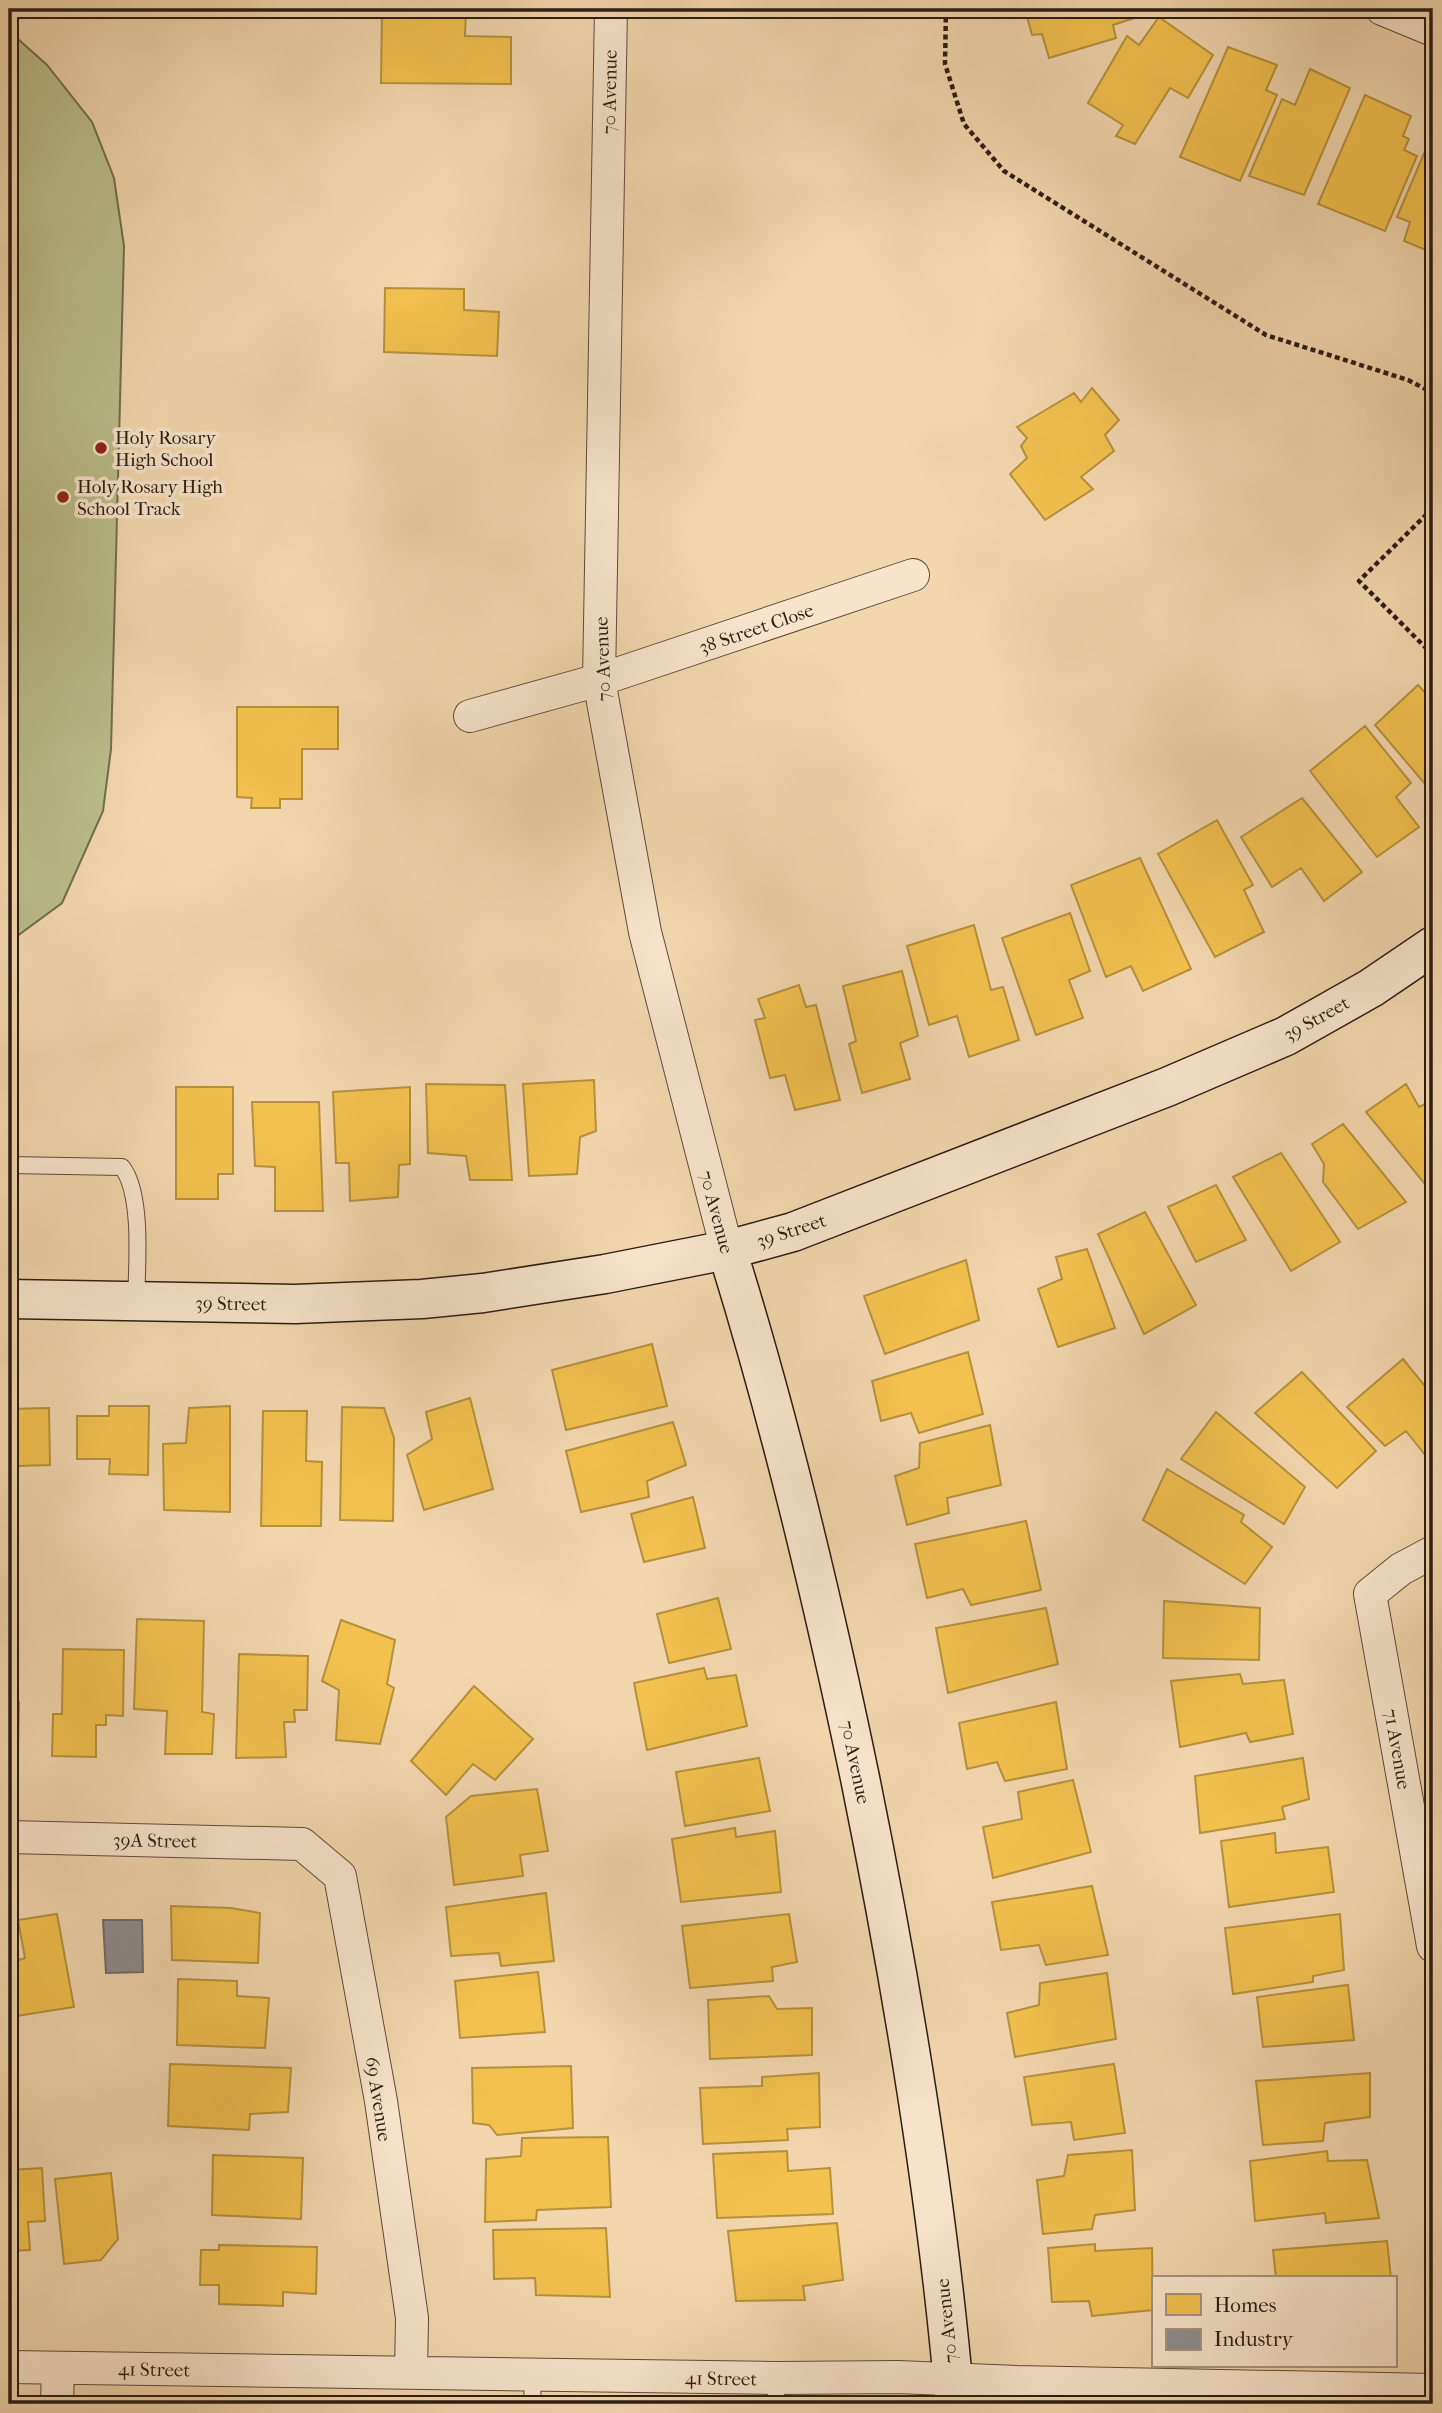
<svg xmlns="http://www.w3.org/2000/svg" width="1442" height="2413" viewBox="0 0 1442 2413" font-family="'IM FELL French Canon',serif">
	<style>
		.green { fill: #babe8b; stroke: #726e4f; stroke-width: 2 }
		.homes { fill: #f2c14e; stroke: #b6903c; stroke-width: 2 }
		.industry { fill: #8d8d92; stroke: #706b6c; stroke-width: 2 }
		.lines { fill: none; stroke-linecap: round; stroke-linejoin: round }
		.lane-casing { stroke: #5d4b3a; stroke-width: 18 }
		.street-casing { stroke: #5d4b3a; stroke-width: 34 }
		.secondary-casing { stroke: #2b1d13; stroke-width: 41 }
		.path { stroke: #2b1d13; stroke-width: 4.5; stroke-dasharray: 5 3.5; stroke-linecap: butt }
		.lane { stroke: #f7e4ca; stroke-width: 16 }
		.street { stroke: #f7e4ca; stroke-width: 32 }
		.secondary { stroke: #f7e4ca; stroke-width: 38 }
		.poi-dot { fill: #8f2418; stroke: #f7e4ca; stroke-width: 2.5 }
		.labels { text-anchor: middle; stroke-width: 7; stroke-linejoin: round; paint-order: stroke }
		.street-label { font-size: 19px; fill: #2b1d13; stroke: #f7e4ca }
		.poi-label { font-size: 19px; fill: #2b1d13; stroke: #f7e4ca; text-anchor: start }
	</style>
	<rect width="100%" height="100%" fill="#f3d6ae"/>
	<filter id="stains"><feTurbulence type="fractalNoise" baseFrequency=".00286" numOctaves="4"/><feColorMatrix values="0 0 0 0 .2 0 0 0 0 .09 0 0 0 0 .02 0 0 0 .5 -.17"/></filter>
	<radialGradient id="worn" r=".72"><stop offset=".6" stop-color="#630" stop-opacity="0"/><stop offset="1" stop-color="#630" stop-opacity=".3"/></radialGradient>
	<path class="green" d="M 9,31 L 47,65 L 92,122 L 114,178 L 124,246 L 111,749 L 103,811 L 62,903 L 9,942 Z"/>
	<path class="homes" d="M 382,9 L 466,9 L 465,36 L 511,37 L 511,84 L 381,83 Z
		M 1025,9 L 1149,9 L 1150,13 L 1113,25 L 1116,38 L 1049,58 L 1042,34 L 1032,35 Z
		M 1159,17 L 1213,55 L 1188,98 L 1170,88 L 1135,144 L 1116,136 L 1123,125 L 1088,103 L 1127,36 L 1139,45 Z
		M 1228,47 L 1277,65 L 1266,90 L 1277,95 L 1240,181 L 1180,157 Z
		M 1310,69 L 1350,88 L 1304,195 L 1249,176 L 1282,99 L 1295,105 Z
		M 1365,95 L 1411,116 L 1403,136 L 1409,139 L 1404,150 L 1417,156 L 1385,231 L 1318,204 Z
		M 1425,151 L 1433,154 L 1433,253 L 1404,241 L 1410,222 L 1397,217 Z
		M 385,288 L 464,289 L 464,310 L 499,312 L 497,356 L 384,352 Z
		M 1092,388 L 1119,420 L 1105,435 L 1114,451 L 1081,477 L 1093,489 L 1045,520 L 1010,474 L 1027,458 L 1021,446 L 1027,438 L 1017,427 L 1074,393 L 1081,402 Z
		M 1418,685 L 1433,701 L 1433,778 L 1425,784 L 1375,725 Z
		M 237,707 L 338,707 L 338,749 L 302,749 L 302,799 L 280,799 L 280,808 L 251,808 L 252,798 L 237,797 Z
		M 1365,726 L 1411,783 L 1396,797 L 1419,827 L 1377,857 L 1310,771 Z
		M 1302,798 L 1362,872 L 1324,901 L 1301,868 L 1272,887 L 1241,837 Z
		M 1217,820 L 1253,885 L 1244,890 L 1264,932 L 1215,957 L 1158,854 Z
		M 1140,858 L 1191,969 L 1143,991 L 1131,966 L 1106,977 L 1071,885 Z
		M 1070,913 L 1090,971 L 1069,980 L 1083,1018 L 1036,1035 L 1002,938 Z
		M 974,925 L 991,990 L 1003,987 L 1019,1040 L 969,1057 L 957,1016 L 929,1025 L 907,946 Z
		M 902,971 L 918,1036 L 900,1043 L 910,1079 L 862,1093 L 849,1044 L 856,1041 L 843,986 Z
		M 799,985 L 806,1007 L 816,1005 L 840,1100 L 795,1110 L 785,1075 L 770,1078 L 755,1020 L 765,1018 L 758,999 Z
		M 594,1080 L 596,1131 L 580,1137 L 577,1174 L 529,1176 L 523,1084 Z
		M 426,1084 L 505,1085 L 512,1180 L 470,1180 L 466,1156 L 428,1153 Z
		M 1406,1084 L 1419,1107 L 1429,1102 L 1433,1107 L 1433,1194 L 1366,1112 Z
		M 176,1087 L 233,1087 L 233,1174 L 218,1174 L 218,1199 L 176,1199 Z
		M 410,1087 L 410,1164 L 399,1165 L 398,1197 L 350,1201 L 349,1163 L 336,1163 L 333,1092 Z
		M 252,1102 L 319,1102 L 323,1211 L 275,1211 L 275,1167 L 255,1166 Z
		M 1343,1124 L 1406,1202 L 1358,1229 L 1323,1182 L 1324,1164 L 1312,1144 Z
		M 1281,1153 L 1340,1242 L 1291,1271 L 1233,1177 Z
		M 1216,1185 L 1246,1240 L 1196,1262 L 1168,1207 Z
		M 1145,1212 L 1196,1305 L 1144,1334 L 1098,1234 Z
		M 1087,1249 L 1115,1328 L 1058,1347 L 1038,1289 L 1062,1279 L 1056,1257 Z
		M 966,1260 L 979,1320 L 885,1354 L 864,1296 Z
		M 652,1344 L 667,1406 L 566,1430 L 552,1370 Z
		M 968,1352 L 983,1414 L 919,1433 L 911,1413 L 881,1421 L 872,1381 Z
		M 1403,1359 L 1433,1396 L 1433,1465 L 1406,1431 L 1385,1446 L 1347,1407 Z
		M 1302,1372 L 1376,1451 L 1337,1488 L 1255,1413 Z
		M 470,1398 L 493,1489 L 424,1510 L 407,1455 L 432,1439 L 426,1412 Z
		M 109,1406 L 149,1406 L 148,1475 L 109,1474 L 110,1459 L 77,1459 L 77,1416 L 109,1416 Z
		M 230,1406 L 230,1512 L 164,1510 L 163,1444 L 186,1443 L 189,1408 Z
		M 342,1407 L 384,1408 L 394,1438 L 393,1521 L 340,1520 Z
		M 49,1408 L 50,1465 L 18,1466 L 18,1473 L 9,1473 L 9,1409 Z
		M 263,1411 L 307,1411 L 306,1461 L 322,1462 L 321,1526 L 261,1526 Z
		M 1216,1412 L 1305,1487 L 1284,1524 L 1181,1459 Z
		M 673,1422 L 686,1465 L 647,1481 L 649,1497 L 581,1512 L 566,1451 Z
		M 990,1425 L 1001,1485 L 947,1498 L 949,1513 L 907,1525 L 895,1476 L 919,1468 L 920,1443 Z
		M 1167,1469 L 1244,1515 L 1241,1522 L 1272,1547 L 1245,1584 L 1143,1520 Z
		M 693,1497 L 705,1548 L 644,1562 L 631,1514 Z
		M 1026,1521 L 1041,1590 L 971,1605 L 963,1589 L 927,1598 L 915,1544 Z
		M 718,1598 L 731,1649 L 669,1663 L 657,1614 Z
		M 1164,1601 L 1260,1608 L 1259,1660 L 1163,1658 Z
		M 1046,1608 L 1058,1664 L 948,1693 L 936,1628 Z
		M 137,1619 L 204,1621 L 202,1712 L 214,1714 L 212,1754 L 165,1754 L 167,1711 L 134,1709 Z
		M 341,1620 L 395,1640 L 387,1684 L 394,1688 L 380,1744 L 336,1740 L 339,1690 L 322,1681 Z
		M 63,1649 L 124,1650 L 123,1716 L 106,1715 L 106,1725 L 96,1725 L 96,1757 L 52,1756 L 53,1714 L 62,1714 Z
		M 239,1654 L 308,1656 L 307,1710 L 294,1710 L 295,1722 L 284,1722 L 286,1757 L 236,1758 Z
		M 704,1668 L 707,1679 L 736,1675 L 747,1726 L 647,1750 L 634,1683 Z
		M 1240,1674 L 1243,1684 L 1284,1680 L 1293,1734 L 1250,1742 L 1246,1733 L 1180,1747 L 1171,1681 Z
		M 474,1686 L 533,1739 L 495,1780 L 473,1764 L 446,1795 L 411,1761 Z
		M 9,1700 L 19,1702 L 18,1753 L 9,1753 Z
		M 1056,1702 L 1067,1769 L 1005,1781 L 997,1762 L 967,1769 L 959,1723 Z
		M 759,1758 L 770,1811 L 685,1826 L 676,1772 Z
		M 1303,1758 L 1309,1799 L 1282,1807 L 1285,1819 L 1200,1833 L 1195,1776 Z
		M 1073,1780 L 1091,1852 L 993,1878 L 983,1827 L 1022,1819 L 1018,1792 Z
		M 537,1789 L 548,1851 L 520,1855 L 523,1876 L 454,1885 L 446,1817 L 471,1796 Z
		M 735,1828 L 736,1837 L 775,1831 L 781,1892 L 681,1902 L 672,1839 Z
		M 1275,1833 L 1276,1853 L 1328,1847 L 1334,1892 L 1229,1907 L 1221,1841 Z
		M 1092,1886 L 1108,1955 L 1046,1965 L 1039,1945 L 1001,1950 L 992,1902 Z
		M 546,1893 L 554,1961 L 501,1966 L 499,1953 L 451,1956 L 446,1907 Z
		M 171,1906 L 231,1908 L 260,1913 L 258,1963 L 172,1960 Z
		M 57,1914 L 74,2007 L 16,2016 L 9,1987 L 9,1963 L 25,1958 L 18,1920 Z
		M 789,1914 L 797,1962 L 772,1967 L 773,1981 L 690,1988 L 682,1926 Z
		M 1340,1914 L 1344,1970 L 1313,1976 L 1313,1982 L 1233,1994 L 1225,1928 Z
		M 538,1972 L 545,2032 L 460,2038 L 455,1981 Z
		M 1107,1973 L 1116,2039 L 1015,2057 L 1007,2013 L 1039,2005 L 1040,1983 Z
		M 178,1979 L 237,1981 L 237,1996 L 269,1998 L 265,2048 L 177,2045 Z
		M 1348,1985 L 1354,2040 L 1263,2047 L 1257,1997 Z
		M 769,1996 L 777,2009 L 812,2008 L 812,2055 L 710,2059 L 708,2000 Z
		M 170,2064 L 291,2068 L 288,2112 L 250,2114 L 249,2130 L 168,2126 Z
		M 1114,2064 L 1125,2133 L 1074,2140 L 1071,2122 L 1032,2125 L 1024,2077 Z
		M 571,2066 L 573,2128 L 497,2135 L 489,2125 L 473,2123 L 472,2068 Z
		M 819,2073 L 820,2127 L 787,2129 L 788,2140 L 703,2144 L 700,2088 L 762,2086 L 762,2077 Z
		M 1370,2073 L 1370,2117 L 1325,2123 L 1323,2141 L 1263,2145 L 1256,2081 Z
		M 608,2137 L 611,2207 L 537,2210 L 536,2220 L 485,2222 L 486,2159 L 521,2156 L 522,2138 Z
		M 1132,2150 L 1135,2210 L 1095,2215 L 1092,2229 L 1043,2234 L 1037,2180 L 1064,2176 L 1068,2155 Z
		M 787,2151 L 788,2171 L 830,2168 L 833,2214 L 717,2218 L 713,2154 Z
		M 1327,2151 L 1328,2161 L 1367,2160 L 1379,2218 L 1326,2223 L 1325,2213 L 1255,2221 L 1250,2161 Z
		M 213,2155 L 303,2158 L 301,2219 L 212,2215 Z
		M 42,2168 L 45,2221 L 28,2222 L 30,2250 L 9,2251 L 9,2170 Z
		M 111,2173 L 118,2239 L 101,2260 L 64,2264 L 55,2179 Z
		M 837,2223 L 843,2280 L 803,2286 L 805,2300 L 736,2301 L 728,2231 Z
		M 606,2228 L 610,2297 L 536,2295 L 535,2278 L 494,2279 L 493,2230 Z
		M 1387,2241 L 1391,2278 L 1276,2278 L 1273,2250 Z
		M 1095,2244 L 1095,2251 L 1152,2248 L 1153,2310 L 1092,2316 L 1089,2301 L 1052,2302 L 1048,2248 Z
		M 219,2245 L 317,2247 L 316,2294 L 283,2292 L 283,2306 L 219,2304 L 219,2285 L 200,2285 L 201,2250 L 219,2250 Z"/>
	<path class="industry" d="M 103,1920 L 142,1920 L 143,1972 L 106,1973 Z"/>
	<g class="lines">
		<defs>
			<path id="lane" d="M 9,1165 L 122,1167 C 143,1194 137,1266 136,1301
				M 776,2378 L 776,2404
				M 532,2404 L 533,2375"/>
			<path id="street" d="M 611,9 L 599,680 L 645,932 L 727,1250
				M 1382,9 L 1433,30
				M 470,716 L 599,680 L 913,575
				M 1433,1552 L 1401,1569 L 1370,1594 L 1433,1946
				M 9,1837 L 302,1844 L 340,1876 L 381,2101 L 412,2318 L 411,2372
				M 9,2367 L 776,2378 L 898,2377 L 1017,2382 L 1433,2390
				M 57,2404 L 58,2368"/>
			<path id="secondary" d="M 727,1250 C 781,1423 823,1600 860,1778 C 902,1985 937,2194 955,2404
				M 9,1299 L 295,1304 L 422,1299 L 483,1293 L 605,1274 L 727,1250 L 793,1232 L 1167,1087 L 1286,1036 L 1371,988 L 1433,946"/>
		</defs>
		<use href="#lane" class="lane-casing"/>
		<use href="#street" class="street-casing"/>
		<use href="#secondary" class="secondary-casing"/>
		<path class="path" d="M 946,9 L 945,64 L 964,124 L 1004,171 L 1266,335 L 1408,380 L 1433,393
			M 1433,508 L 1359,581 L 1433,655"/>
		<use href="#lane" class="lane"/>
		<use href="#street" class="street"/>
		<use href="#secondary" class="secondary"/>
	</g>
	<g class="poi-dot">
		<circle cx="101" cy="448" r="7"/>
		<circle cx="63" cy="497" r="7"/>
	</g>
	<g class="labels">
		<g class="street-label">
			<text transform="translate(609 92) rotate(-89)" y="7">70 Avenue</text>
			<text transform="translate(756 628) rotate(-19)" y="7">38 Street Close</text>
			<text transform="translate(602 659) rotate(-92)" y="7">70 Avenue</text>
			<text transform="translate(1316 1018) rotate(-29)" y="7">39 Street</text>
			<text transform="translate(717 1212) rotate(75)" y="7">70 Avenue</text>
			<text transform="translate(791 1230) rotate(-18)" y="7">39 Street</text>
			<text transform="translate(231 1303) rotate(1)" y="7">39 Street</text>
			<text transform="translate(1398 1749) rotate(80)" y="7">71 Avenue</text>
			<text transform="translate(856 1762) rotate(78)" y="7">70 Avenue</text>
			<text transform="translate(155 1840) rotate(1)" y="7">39A Street</text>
			<text transform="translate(379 2099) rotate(81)" y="7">69 Avenue</text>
			<text transform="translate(946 2321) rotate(-96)" y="7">70 Avenue</text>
			<text transform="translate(154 2369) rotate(1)" y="7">41 Street</text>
			<text transform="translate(721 2378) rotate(1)" y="7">41 Street</text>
		</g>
		<g class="poi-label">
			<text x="115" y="444">Holy Rosary<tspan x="115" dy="22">High School</tspan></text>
			<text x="77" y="493">Holy Rosary High<tspan x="77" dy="22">School Track</tspan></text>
		</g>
	</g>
	<rect width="1442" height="2413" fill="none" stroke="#f3d6ae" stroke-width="35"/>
	<rect x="10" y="10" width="1421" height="2392" fill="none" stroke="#2b1d13" stroke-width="3.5"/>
	<rect x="18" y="18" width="1407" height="2378" fill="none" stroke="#2b1d13" stroke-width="2"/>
	<rect x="1152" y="2276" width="245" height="91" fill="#f7e4ca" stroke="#a59481" stroke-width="2"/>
	<rect x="1166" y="2294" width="35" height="21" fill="#f2c14e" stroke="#a59481" stroke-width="2"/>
	<text x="1214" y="2312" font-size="21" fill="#2b1d13">Homes</text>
	<rect x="1166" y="2329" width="35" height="21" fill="#8d8d92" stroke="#a59481" stroke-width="2"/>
	<text x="1214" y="2346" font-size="21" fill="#2b1d13">Industry</text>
	<rect width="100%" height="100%" filter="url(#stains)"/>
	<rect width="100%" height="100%" fill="url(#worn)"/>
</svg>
